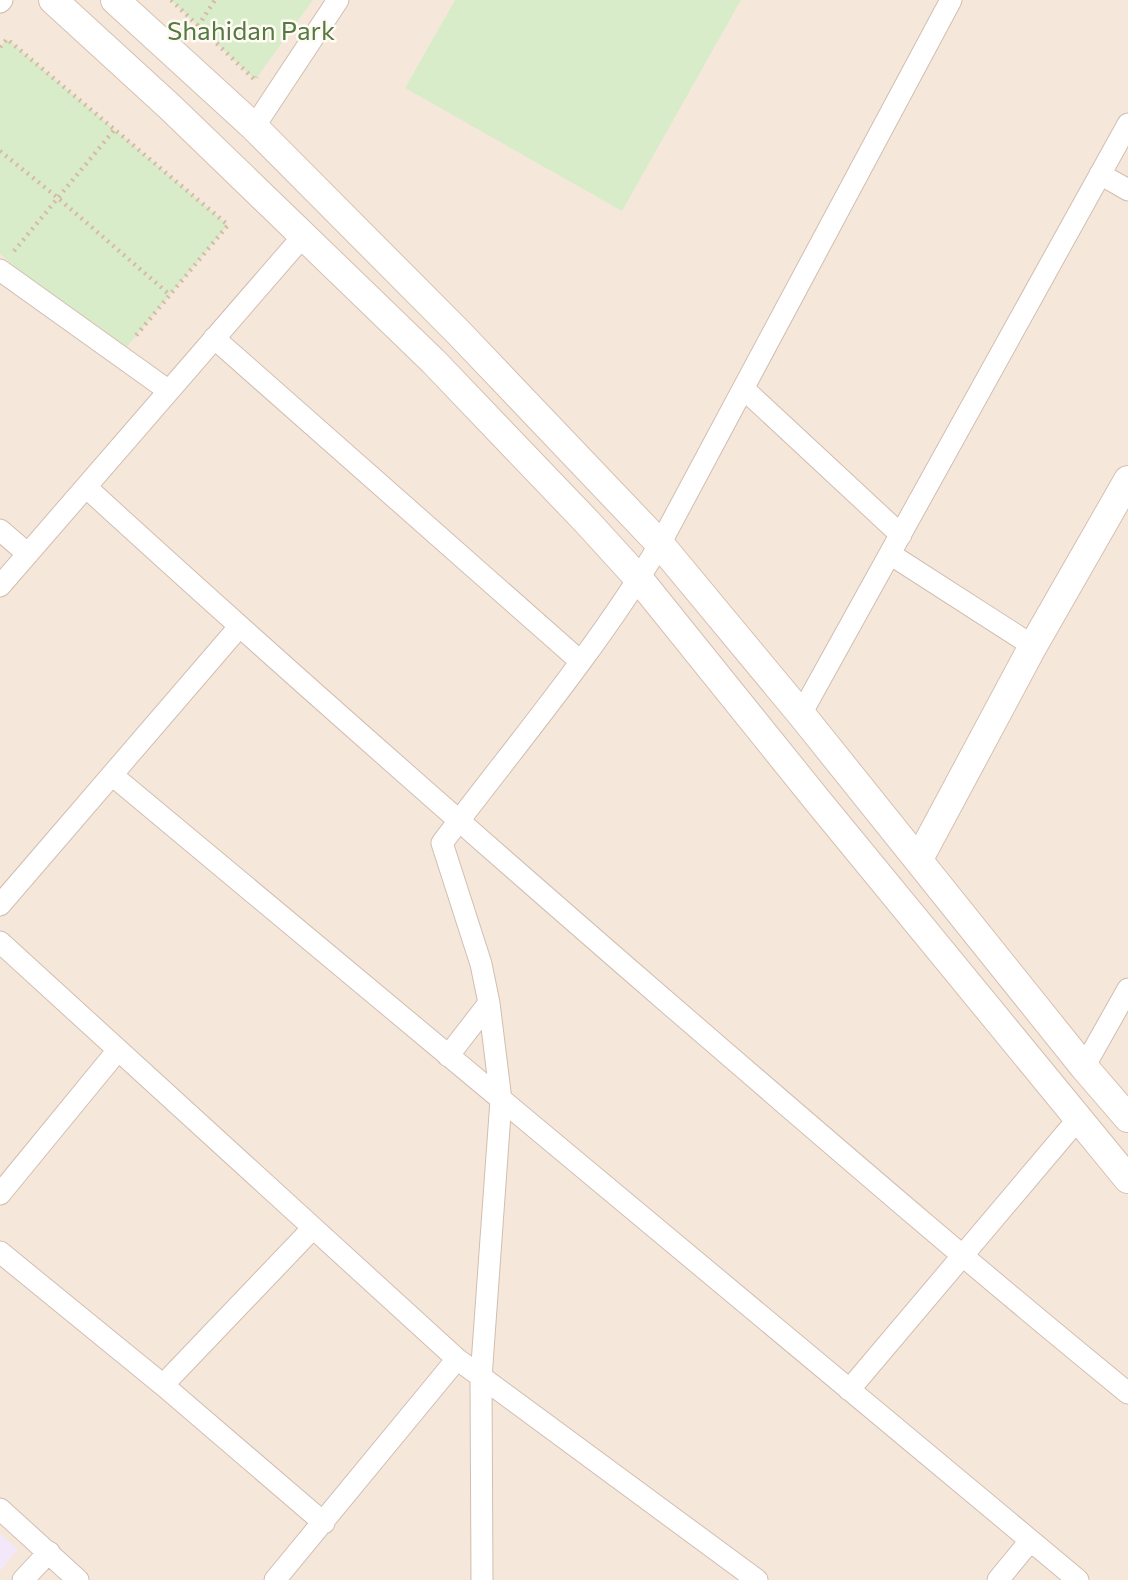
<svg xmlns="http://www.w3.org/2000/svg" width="1128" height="1580" viewBox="0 0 1128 1580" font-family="Commissioner,sans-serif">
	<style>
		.residential { fill: #f5e8da }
		.education { fill: #f3e8fa }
		.green { fill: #d8ecc9 }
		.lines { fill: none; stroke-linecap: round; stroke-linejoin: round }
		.street-casing { stroke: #d1beb0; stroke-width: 23 }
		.secondary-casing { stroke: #d6c0b0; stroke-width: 30 }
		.path { stroke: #d9b8a5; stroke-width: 4.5; stroke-dasharray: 2 5; stroke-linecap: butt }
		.street { stroke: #fff; stroke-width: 21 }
		.secondary { stroke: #fff; stroke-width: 28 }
		.labels { text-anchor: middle; stroke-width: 5; stroke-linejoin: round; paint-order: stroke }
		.park-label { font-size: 26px; fill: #537a41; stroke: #fffaf3 }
	</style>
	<rect width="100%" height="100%" fill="#fdf6ec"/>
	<path class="residential" d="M 0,0 L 1128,0 L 1128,1580 L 0,1580 Z"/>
	<path class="education" d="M 0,1534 L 18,1549 L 0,1571 Z"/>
	<path class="green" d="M 171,0 L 313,0 L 255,80 Z
		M 455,0 L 741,0 L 622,211 L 405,88 Z
		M 7,39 L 228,225 L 120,355 L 0,254 L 0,47 Z"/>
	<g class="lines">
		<defs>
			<path id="street" d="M 0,2 L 2,0
				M 254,127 L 338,0
				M 1100,174 L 1128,190
				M 0,270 L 169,391
				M 214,338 L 580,661
				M 744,389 L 901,535
				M 86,487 C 277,662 472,833 668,1003 C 820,1134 972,1266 1128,1393
				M 0,530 L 28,554
				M 890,554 L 1033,646
				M 0,586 L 304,235
				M 801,714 L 1128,124
				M 112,775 L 1078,1580
				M 0,905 L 239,627
				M 0,942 L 457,1359 L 757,1580
				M 448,1056 L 489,1003
				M 1084,1067 L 1128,989
				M 0,1194 L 118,1050
				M 0,1252 L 163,1385 L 324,1523
				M 163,1385 L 313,1228
				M 849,1390 L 1078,1119
				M 0,1509 L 78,1580
				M 23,1580 L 49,1552
				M 275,1580 L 457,1359
				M 482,1580 L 481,1378 L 501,1100 L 489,1003 L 481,964 L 442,843 C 516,745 597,649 660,544 L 951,0
				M 998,1580 L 1030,1541"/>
			<path id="secondary" d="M 53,0 L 170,107 L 433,361 L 588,523 L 639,579 L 817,800 L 1128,1179
				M 115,0 L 254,127 L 458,332 L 660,544 L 801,714 L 1084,1067 L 1128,1118
				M 919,859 L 1033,646 L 1128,480"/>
		</defs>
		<use href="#street" class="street-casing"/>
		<use href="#secondary" class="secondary-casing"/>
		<path class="path" d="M 171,0 L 255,80 L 257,77
			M 198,26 L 215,0
			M 0,47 L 7,39 L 228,225 L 134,338
			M 0,151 L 58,198 L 170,295
			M 14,251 L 115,129"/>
		<use href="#street" class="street"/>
		<use href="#secondary" class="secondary"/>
	</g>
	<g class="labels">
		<g class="park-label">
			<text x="251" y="40">Shahidan Park</text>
		</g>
	</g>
</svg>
